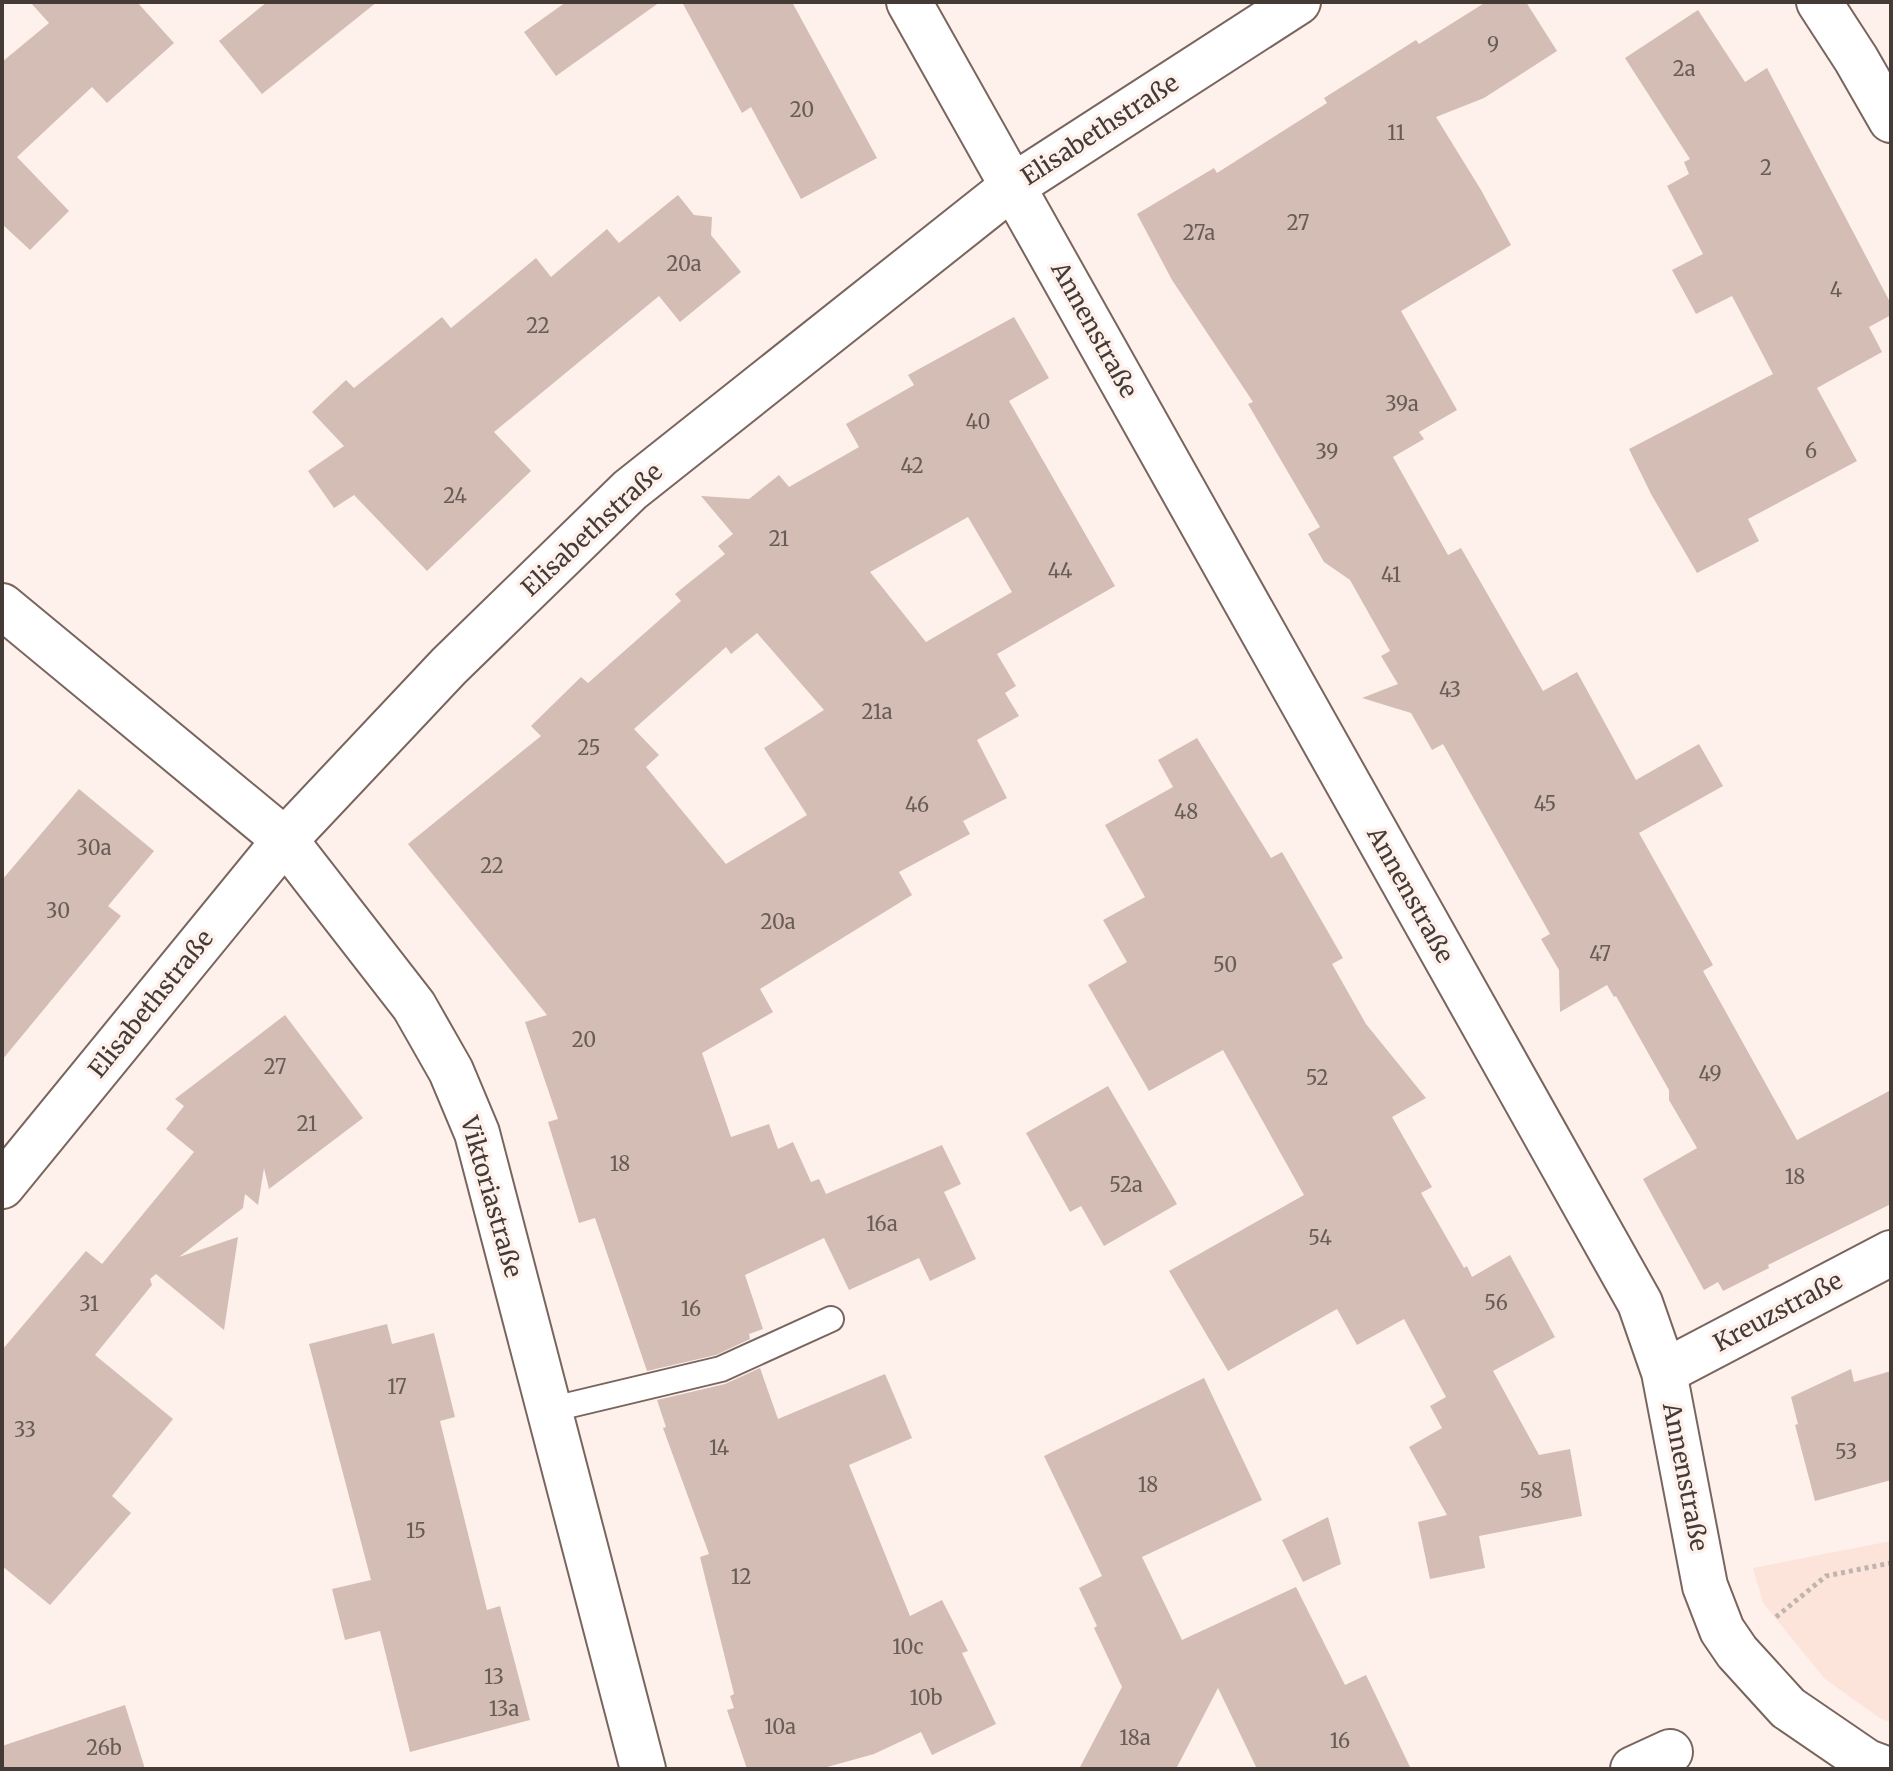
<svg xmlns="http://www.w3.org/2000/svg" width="1893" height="1771" viewBox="0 0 1893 1771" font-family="Merriweather,serif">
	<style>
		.built { fill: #fde4da }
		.building { fill: #d4bdb5; fill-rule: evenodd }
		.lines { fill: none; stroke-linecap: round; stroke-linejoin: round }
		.lane-casing { stroke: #79655e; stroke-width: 28 }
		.street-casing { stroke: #79655e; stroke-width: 48 }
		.path { stroke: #c0b4af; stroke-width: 5; stroke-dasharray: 4 4; stroke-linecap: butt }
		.lane { stroke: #fff; stroke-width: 24 }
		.street { stroke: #fff; stroke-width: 44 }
		.labels { text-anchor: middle; stroke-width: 7; stroke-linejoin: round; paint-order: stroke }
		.number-label { font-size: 20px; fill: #685c56 }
		.street-label { font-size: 24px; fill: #443b37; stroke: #fef0eb }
	</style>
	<rect width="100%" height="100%" fill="#fef0eb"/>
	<path class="built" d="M 1891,1541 L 1891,1722 L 1881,1719 L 1825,1679 L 1763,1603 L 1753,1568 Z"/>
	<path class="building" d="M 30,2 L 137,2 L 174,43 L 107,103 L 92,87 L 17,157 L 69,211 L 30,250 L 2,224 L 2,62 L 49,23 Z
		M 267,2 L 377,2 L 262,94 L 219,41 Z
		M 566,2 L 660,2 L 556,76 L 524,32 Z
		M 682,2 L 792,2 L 877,158 L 801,199 L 751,107 L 742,113 Z
		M 1486,2 L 1526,2 L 1557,51 L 1484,98 L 1436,117 L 1481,190 L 1511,245 L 1401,311 L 1457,410 L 1419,432 L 1424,439 L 1393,457 L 1448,555 L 1461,548 L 1543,691 L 1577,672 L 1636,780 L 1699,744 L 1723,786 L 1639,833 L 1713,965 L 1703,971 L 1797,1140 L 1891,1090 L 1891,1204 L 1768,1265 L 1769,1268 L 1723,1291 L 1718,1282 L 1704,1290 L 1643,1179 L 1697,1148 L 1669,1100 L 1669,1090 L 1616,996 L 1614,997 L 1607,985 L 1560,1012 L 1559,970 L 1541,939 L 1550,934 L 1443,744 L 1432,750 L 1411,713 L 1362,698 L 1398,684 L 1381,656 L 1390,651 L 1350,580 L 1324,562 L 1308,534 L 1320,527 L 1248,404 L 1253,402 L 1172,280 L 1137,214 L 1214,168 L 1217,173 L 1327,103 L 1324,98 L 1416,40 L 1419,44 Z
		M 1698,10 L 1745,82 L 1767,68 L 1891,304 L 1891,315 L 1869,327 L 1882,352 L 1817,388 L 1857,461 L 1748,519 L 1759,541 L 1697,573 L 1651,494 L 1629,449 L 1773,374 L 1732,296 L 1696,314 L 1672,270 L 1703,254 L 1667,186 L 1689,174 L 1684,162 L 1690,159 L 1625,58 Z
		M 678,195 L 694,215 L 712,217 L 711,235 L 741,272 L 680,322 L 659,296 L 494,432 L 531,471 L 427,571 L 354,495 L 334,508 L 308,471 L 344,446 L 312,412 L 346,380 L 354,388 L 442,317 L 451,328 L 536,258 L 551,277 L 607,229 L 619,243 Z
		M 1014,317 L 1049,378 L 1009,401 L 1115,586 L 997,654 L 1016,686 L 1005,693 L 1019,716 L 977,740 L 1007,798 L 963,821 L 970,834 L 899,872 L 912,895 L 760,989 L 773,1012 L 702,1053 L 731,1137 L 769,1124 L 778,1149 L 793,1142 L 811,1182 L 819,1179 L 826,1194 L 942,1145 L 961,1184 L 944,1192 L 976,1259 L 930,1281 L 919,1258 L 849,1290 L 824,1238 L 745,1275 L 763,1329 L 749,1334 L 750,1339 L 716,1355 L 647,1371 L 595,1218 L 579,1223 L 548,1122 L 558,1119 L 525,1022 L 547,1015 L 408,844 L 541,736 L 531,726 L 581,677 L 588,683 L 681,601 L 675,594 L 725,554 L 718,546 L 733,534 L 701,496 L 749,499 L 779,475 L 789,487 L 859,447 L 846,424 L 914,385 L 908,375 ZM 968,517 L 1012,592 L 926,642 L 870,572 ZM 757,633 L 824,710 L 764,748 L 807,815 L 726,864 L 646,767 L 659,755 L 634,729 L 726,647 L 731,654 Z
		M 1197,738 L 1271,858 L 1282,852 L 1343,958 L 1332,964 L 1366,1024 L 1426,1098 L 1392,1117 L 1432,1187 L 1421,1193 L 1464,1268 L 1467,1266 L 1472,1277 L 1510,1255 L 1555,1337 L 1493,1371 L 1539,1455 L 1570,1449 L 1582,1516 L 1479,1536 L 1485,1568 L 1430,1579 L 1418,1522 L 1447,1515 L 1409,1447 L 1442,1428 L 1430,1406 L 1446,1397 L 1404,1319 L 1357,1345 L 1337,1309 L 1228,1371 L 1169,1271 L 1304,1195 L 1223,1050 L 1149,1091 L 1088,985 L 1127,962 L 1103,920 L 1145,897 L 1105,825 L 1173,787 L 1158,760 Z
		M 79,789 L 154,851 L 108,906 L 121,916 L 2,1060 L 2,880 Z
		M 285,1015 L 363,1118 L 269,1189 L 264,1168 L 258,1205 L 245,1194 L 243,1208 L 179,1257 L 238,1237 L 224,1330 L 156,1274 L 150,1279 L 152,1285 L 95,1355 L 173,1419 L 112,1496 L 131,1513 L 50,1605 L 2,1566 L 2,1350 L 86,1251 L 102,1264 L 194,1152 L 166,1129 L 184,1106 L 175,1099 Z
		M 1108,1086 L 1177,1204 L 1104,1246 L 1081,1206 L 1070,1212 L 1026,1133 Z
		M 387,1324 L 392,1344 L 434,1333 L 455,1417 L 440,1421 L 487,1610 L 500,1606 L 530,1720 L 410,1752 L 380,1631 L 345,1640 L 332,1589 L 371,1580 L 309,1344 Z
		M 760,1368 L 778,1419 L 885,1374 L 912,1438 L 849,1465 L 910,1616 L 942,1600 L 968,1651 L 962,1653 L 996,1724 L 932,1755 L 921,1732 L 874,1754 L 820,1769 L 747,1769 L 727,1710 L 734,1708 L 730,1696 L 734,1694 L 700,1557 L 709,1554 L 663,1428 L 666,1427 L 657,1400 L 725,1384 Z
		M 1851,1369 L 1854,1382 L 1891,1371 L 1891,1480 L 1815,1501 L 1795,1425 L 1798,1424 L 1791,1397 Z
		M 1204,1378 L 1262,1500 L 1142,1557 L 1182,1640 L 1296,1587 L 1345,1685 L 1366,1675 L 1411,1769 L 1257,1769 L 1218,1688 L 1176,1769 L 1079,1769 L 1122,1687 L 1094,1628 L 1097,1626 L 1079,1588 L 1102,1576 L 1044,1456 Z
		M 1328,1517 L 1341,1564 L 1303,1582 L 1282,1540 Z
		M 125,1705 L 145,1769 L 2,1769 L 2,1746 Z"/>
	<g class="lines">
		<defs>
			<path id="lane" d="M 549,1410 L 721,1369 L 831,1319"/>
			<path id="street" d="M 909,2 L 1640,1303 L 1664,1372 L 1705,1586 L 1722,1630 L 1737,1652 L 1788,1708 L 1867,1762 L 1886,1769
				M 1819,2 L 1856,59 L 1891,120
				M 2,606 L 285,840 L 414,1006 L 451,1071 L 477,1133 L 643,1769
				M 2,1186 L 285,840 L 449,666 L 630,490 L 1013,186 L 1298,2
				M 1664,1372 L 1891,1253
				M 1633,1769 L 1670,1752"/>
		</defs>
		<use href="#lane" class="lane-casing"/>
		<use href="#street" class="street-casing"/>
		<path class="path" d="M 1776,1617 L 1826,1576 L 1891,1563"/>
		<use href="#lane" class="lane"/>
		<use href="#street" class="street"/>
	</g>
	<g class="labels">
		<g class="number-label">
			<text x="1493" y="52">9</text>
			<text x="1684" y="76">2a</text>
			<text x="802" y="117">20</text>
			<text x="1396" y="140">11</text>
			<text x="1766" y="175">2</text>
			<text x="1298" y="230">27</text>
			<text x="1199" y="240">27a</text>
			<text x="684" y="271">20a</text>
			<text x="1836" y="297">4</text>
			<text x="538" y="333">22</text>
			<text x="1402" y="411">39a</text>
			<text x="978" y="429">40</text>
			<text x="1811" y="458">6</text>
			<text x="1327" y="459">39</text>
			<text x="912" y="473">42</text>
			<text x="455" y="503">24</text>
			<text x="779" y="546">21</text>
			<text x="1060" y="578">44</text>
			<text x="1391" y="582">41</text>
			<text x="1450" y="697">43</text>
			<text x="877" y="719">21a</text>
			<text x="589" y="755">25</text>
			<text x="1545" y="811">45</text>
			<text x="917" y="812">46</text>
			<text x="1186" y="819">48</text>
			<text x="94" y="855">30a</text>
			<text x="492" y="873">22</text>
			<text x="58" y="918">30</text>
			<text x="778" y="929">20a</text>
			<text x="1600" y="961">47</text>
			<text x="1225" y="972">50</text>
			<text x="584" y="1047">20</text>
			<text x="275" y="1074">27</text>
			<text x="1710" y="1081">49</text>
			<text x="1317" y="1085">52</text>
			<text x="307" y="1131">21</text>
			<text x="620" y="1171">18</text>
			<text x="1795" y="1184">18</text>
			<text x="1126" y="1192">52a</text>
			<text x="882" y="1231">16a</text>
			<text x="1320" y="1245">54</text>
			<text x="1496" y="1310">56</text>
			<text x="89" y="1311">31</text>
			<text x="691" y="1316">16</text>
			<text x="397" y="1394">17</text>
			<text x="25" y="1437">33</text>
			<text x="719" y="1455">14</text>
			<text x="1846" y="1459">53</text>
			<text x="1148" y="1492">18</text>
			<text x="1531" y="1498">58</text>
			<text x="416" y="1538">15</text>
			<text x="741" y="1584">12</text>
			<text x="908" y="1654">10c</text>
			<text x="494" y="1684">13</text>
			<text x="926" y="1705">10b</text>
			<text x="504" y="1716">13a</text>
			<text x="780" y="1734">10a</text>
			<text x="1135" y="1745">18a</text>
			<text x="1340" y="1748">16</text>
			<text x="104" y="1755">26b</text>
		</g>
		<g class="street-label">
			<text transform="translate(1100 130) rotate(-33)" y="8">Elisabethstraße</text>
			<text transform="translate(1094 330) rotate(61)" y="8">Annenstraße</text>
			<text transform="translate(592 530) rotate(-43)" y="8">Elisabethstraße</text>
			<text transform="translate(1410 895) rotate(61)" y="8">Annenstraße</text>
			<text transform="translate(151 1004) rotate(-51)" y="8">Elisabethstraße</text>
			<text transform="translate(491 1197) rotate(74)" y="8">Viktoriastraße</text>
			<text transform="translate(1778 1312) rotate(-28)" y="8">Kreuzstraße</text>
			<text transform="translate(1685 1477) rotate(79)" y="8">Annenstraße</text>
		</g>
	</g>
	<rect width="1893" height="1771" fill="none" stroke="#443b37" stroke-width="8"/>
</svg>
